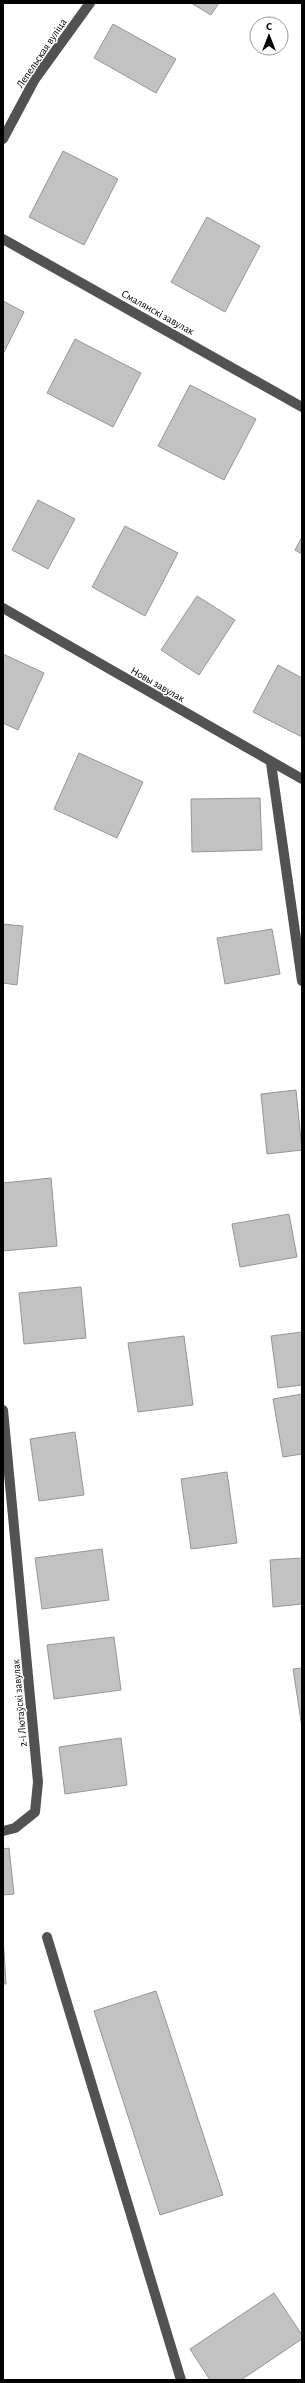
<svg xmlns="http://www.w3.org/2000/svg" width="305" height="2383" viewBox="0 0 305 2383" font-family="'Alegreya Sans',sans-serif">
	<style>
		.building { fill: #c2c2c2; stroke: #969696 }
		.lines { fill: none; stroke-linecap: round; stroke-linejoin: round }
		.minor { stroke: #525252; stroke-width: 10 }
		.labels { text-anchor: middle; stroke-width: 3; stroke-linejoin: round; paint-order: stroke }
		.street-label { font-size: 11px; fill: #000; stroke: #fff }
	</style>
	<rect width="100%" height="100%" fill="#fff"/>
	<path class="building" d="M 191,3 L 219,3 L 211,15 Z
		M 113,24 L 176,59 L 156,93 L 94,58 Z
		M 63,151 L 118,179 L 84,245 L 29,217 Z
		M 207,217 L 260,246 L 225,312 L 171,282 Z
		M 3,301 L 24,312 L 3,354 Z
		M 75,339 L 141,373 L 113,427 L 47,393 Z
		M 190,385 L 256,419 L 224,480 L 158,446 Z
		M 38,500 L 75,519 L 48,569 L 12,550 Z
		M 125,526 L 178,553 L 145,616 L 92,587 Z
		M 302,537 L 302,554 L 295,550 Z
		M 197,596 L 235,620 L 199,675 L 161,650 Z
		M 3,654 L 44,673 L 18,730 L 3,723 Z
		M 278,665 L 302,678 L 302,737 L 253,712 Z
		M 79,753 L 143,782 L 117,838 L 54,809 Z
		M 260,798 L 262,850 L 192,852 L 191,799 Z
		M 3,924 L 23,926 L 17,985 L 3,983 Z
		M 272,929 L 280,974 L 225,984 L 217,938 Z
		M 296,1090 L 302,1150 L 267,1154 L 261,1094 Z
		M 51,1178 L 57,1246 L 3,1251 L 3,1183 Z
		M 289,1214 L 297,1257 L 240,1267 L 232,1224 Z
		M 81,1287 L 86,1338 L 24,1344 L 19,1293 Z
		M 302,1332 L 302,1385 L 278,1388 L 271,1336 Z
		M 184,1336 L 193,1405 L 138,1412 L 128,1343 Z
		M 302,1394 L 302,1454 L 283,1457 L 273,1399 Z
		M 75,1432 L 84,1495 L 39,1501 L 30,1439 Z
		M 227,1472 L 237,1543 L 191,1549 L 181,1479 Z
		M 102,1549 L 109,1600 L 42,1609 L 35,1558 Z
		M 302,1558 L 302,1604 L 273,1607 L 270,1560 Z
		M 114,1637 L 121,1690 L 54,1699 L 47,1645 Z
		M 302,1668 L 302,1727 L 293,1669 Z
		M 121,1738 L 127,1785 L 65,1794 L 59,1747 Z
		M 9,1848 L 14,1894 L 3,1895 L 3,1849 Z
		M 3,1937 L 6,1984 L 3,1984 Z
		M 156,1991 L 223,2195 L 160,2215 L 94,2011 Z
		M 274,2293 L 302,2335 L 302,2339 L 241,2380 L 210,2380 L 190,2349 Z"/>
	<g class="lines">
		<path class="minor" d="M 3,139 L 35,79 L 90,3
			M 3,239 L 302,407
			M 3,608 L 302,779
			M 271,763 L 302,981
			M 3,1410 L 38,1782 L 35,1812 L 15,1828 L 3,1831
			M 47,1937 L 181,2380"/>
	</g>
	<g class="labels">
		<g class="street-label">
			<text transform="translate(41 53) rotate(-56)" y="4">Лепельская вуліца</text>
			<text transform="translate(158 312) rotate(29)" y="4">Смалянскі завулак</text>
			<text transform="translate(158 684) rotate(30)" y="4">Новы завулак</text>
			<text transform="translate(19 1703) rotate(-95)" y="4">2-і Лютаўскі завулак</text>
		</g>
	</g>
	<rect width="305" height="2383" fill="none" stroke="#000000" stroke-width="8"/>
	<g transform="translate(269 36)"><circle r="19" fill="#ffffff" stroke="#999999"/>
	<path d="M0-3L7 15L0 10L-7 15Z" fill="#000000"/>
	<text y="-6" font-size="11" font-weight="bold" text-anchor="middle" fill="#000000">С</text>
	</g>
</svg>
